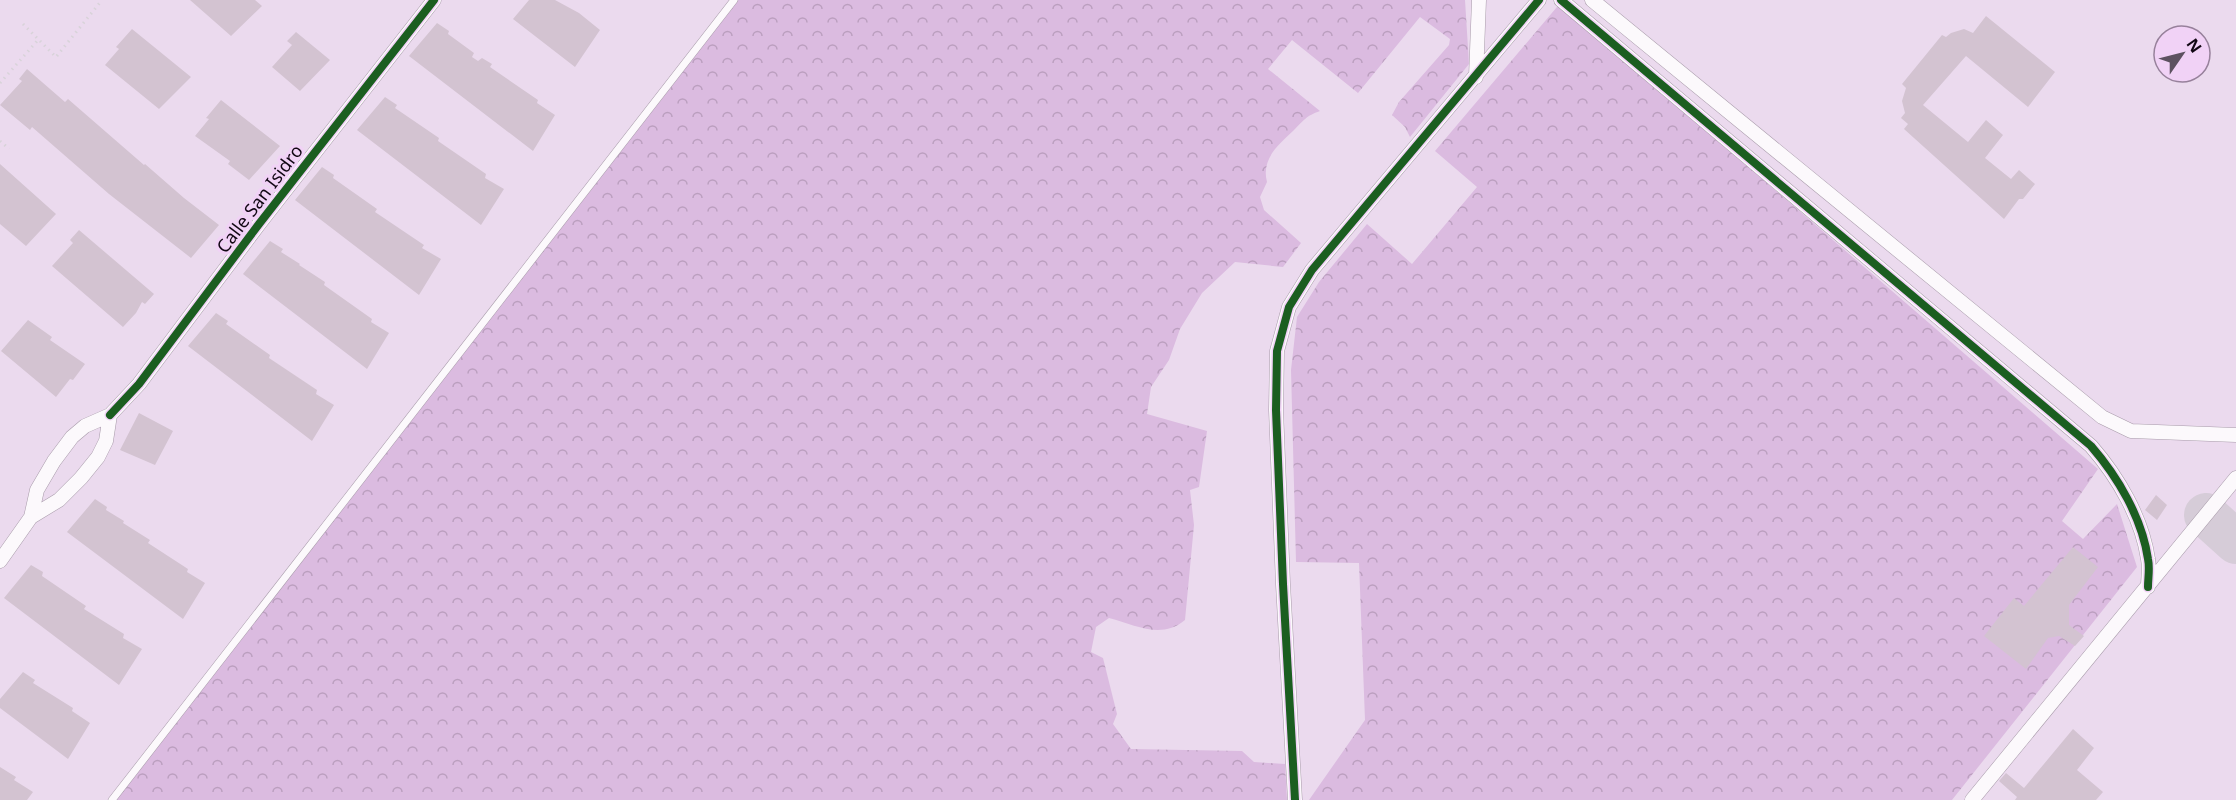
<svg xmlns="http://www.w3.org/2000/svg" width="2236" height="800" viewBox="0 0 2236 800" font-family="'Noto Sans',sans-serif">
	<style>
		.forest { fill: url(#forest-crowns) }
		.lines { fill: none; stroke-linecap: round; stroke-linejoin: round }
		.taxiway { stroke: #d6ccd8; stroke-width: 44 }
		.building { fill: #d3c3d1 }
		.lane-casing { stroke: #a89baa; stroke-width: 8 }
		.street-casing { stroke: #a89baa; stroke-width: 15 }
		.path { stroke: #d8d3d9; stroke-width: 3; stroke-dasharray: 1.5 4.5; stroke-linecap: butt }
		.lane { stroke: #fcf9fc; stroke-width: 7 }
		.street { stroke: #fcf9fc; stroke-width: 14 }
		.cycleway-casing { stroke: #f1d2f6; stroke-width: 11 }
		.cycleway { stroke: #1b5e20; stroke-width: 8 }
		.labels { text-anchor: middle; stroke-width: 6; stroke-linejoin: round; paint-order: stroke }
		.street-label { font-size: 18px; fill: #110713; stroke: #f1d2f6 }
	</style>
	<defs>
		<pattern id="forest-crowns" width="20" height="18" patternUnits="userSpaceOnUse" patternTransform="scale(1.5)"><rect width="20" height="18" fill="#dbbbe0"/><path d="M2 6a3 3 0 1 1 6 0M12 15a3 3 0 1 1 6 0" fill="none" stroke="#bb9fbf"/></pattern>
	</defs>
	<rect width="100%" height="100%" fill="#ebdaee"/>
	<path class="forest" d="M 736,0 L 1465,0 L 1469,64 L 1410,137 L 1405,127 L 1392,115 L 1399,102 L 1449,45 L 1450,39 L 1420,17 L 1358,93 L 1292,40 L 1268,69 L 1320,111 C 1306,116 1304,120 1294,130 C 1278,145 1261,159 1267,182 L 1260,197 L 1264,210 L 1301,243 L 1283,267 L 1235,262 L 1202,293 L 1180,329 L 1169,360 L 1151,387 L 1147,414 L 1207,431 L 1199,487 L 1190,490 L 1194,525 L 1185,620 C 1161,640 1136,625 1109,618 L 1096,627 L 1091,652 L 1103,658 L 1117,714 L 1113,724 L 1131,749 L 1242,751 L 1254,762 L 1285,764 L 1287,800 L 112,800 Z
		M 1562,1 L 1730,151 L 2098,469 L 2062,521 L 2083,539 L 2117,504 L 2137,567 L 1952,800 L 1309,800 L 1365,720 L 1359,563 L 1296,562 L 1291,370 L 1297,317 L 1319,282 L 1367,224 L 1412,264 L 1477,187 L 1435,151 Z"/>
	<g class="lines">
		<path class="taxiway" d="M 2206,515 L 2236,542"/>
	</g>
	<path class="building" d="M 190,0 L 255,0 L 262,6 L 231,36 Z
		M 529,0 L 555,0 L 579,13 L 600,30 L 575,67 L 513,19 Z
		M 1986,16 L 2055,72 L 2028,107 L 1966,56 L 1923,105 L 1968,142 L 1986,120 L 2003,135 L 1985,158 L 2011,179 L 2019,170 L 2035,184 L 2023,199 L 2019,199 L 2004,219 L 1904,129 L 1908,124 L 1901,118 L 1905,113 L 1902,101 L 1906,88 L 1902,84 L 1942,35 L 1946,37 L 1951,33 L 1964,29 L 1973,33 Z
		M 437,23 L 449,31 L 448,34 L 474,53 L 472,57 L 478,61 L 482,58 L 492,64 L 490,67 L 538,100 L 537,103 L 555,115 L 533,151 L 409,56 Z
		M 132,29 L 191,77 L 159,109 L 105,65 L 119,49 L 116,47 Z
		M 296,32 L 330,60 L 300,91 L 272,67 L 292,45 L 287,41 Z
		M 27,69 L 65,102 L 68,99 L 144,165 L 145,164 L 184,198 L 219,225 L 191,258 L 109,194 L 32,127 L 30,130 L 0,105 L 22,81 L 19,79 Z
		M 385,97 L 397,105 L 395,108 L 439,138 L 438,141 L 486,174 L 485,178 L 504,189 L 481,225 L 357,130 Z
		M 221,100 L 280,146 L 249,180 L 228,164 L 230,161 L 195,136 L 209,119 L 206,118 Z
		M 0,164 L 56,214 L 26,246 L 0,224 Z
		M 322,167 L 334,175 L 333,178 L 377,209 L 375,212 L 424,245 L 422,248 L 441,259 L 419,295 L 295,200 Z
		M 79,230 L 154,294 L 145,304 L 142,302 L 136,313 L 123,327 L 52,266 L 73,243 L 70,240 Z
		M 270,241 L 283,249 L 281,252 L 300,264 L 299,265 L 325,282 L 324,285 L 372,319 L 371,322 L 389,333 L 367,369 L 243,274 Z
		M 216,313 L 228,321 L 226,324 L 270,355 L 269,358 L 317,390 L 316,394 L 334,405 L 312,441 L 188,346 Z
		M 28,320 L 52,337 L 50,340 L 85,364 L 73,380 L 70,379 L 56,397 L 1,351 Z
		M 139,413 L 173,431 L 155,465 L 120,450 Z
		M 2156,495 L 2167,505 L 2157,520 L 2145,510 Z
		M 95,499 L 107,507 L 106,510 L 124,521 L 123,523 L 150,540 L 148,543 L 188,569 L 187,572 L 205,583 L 183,619 L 67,532 Z
		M 2073,547 L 2098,567 L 2069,605 L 2069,625 L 2084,636 L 2075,646 L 2059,636 L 2048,638 L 2026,669 L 1984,636 L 2014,598 L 2024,606 Z
		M 31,565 L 43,572 L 42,576 L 86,606 L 84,609 L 124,634 L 123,638 L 142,649 L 119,685 L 4,598 Z
		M 23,672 L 35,680 L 33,683 L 73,708 L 72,711 L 90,723 L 68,759 L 0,708 L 0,699 Z
		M 2073,729 L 2094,748 L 2077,770 L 2103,792 L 2096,800 L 2015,800 L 2017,797 L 1999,781 L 2006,773 L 2024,788 Z
		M 0,767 L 16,777 L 14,780 L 33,792 L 27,800 L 0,800 Z"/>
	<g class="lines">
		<defs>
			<path id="lane" d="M 112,800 L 734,0"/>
			<path id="street" d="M 1561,0 L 2091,446 C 2118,477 2142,518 2148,559 C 2150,568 2148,578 2148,587
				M 1592,0 L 2102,417 L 2131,431 L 2236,435
				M 1476,77 L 1479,0
				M 110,415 L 139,384 L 259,224 L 434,0
				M 0,561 L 31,517 L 37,490 L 54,461 L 72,437 L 85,426 L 110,415 L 106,441 L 98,457 L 81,478 L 59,500 L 31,517
				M 1295,800 L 1283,584 L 1276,410 L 1277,351 L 1289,307 L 1312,270 L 1539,0
				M 1972,800 L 2236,478"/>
		</defs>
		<use href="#lane" class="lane-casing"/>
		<use href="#street" class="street-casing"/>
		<path class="path" d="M 23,24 L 56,57 L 102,0
			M 0,83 L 38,40
			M 0,141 L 9,149"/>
		<use href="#lane" class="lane"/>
		<use href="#street" class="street"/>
		<defs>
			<path id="cycleway" d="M 1561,0 L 2091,446 C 2118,477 2142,518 2148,559 C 2150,568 2148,578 2148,587
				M 110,415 L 139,384 L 259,224 L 434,0
				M 1295,800 L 1283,584 L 1276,410 L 1277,351 L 1289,307 L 1312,270 L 1539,0"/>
		</defs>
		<use href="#cycleway" class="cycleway-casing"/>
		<use href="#cycleway" class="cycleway"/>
	</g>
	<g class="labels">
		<g class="street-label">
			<text transform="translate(260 199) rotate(-53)" y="6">Calle San Isidro</text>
		</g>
	</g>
	<g transform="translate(2182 54) rotate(55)"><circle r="28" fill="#f1d2f6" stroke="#97819b" stroke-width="1.5"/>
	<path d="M0-4.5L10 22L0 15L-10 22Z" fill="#5d5160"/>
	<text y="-9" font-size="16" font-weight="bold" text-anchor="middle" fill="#110713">N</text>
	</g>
</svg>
